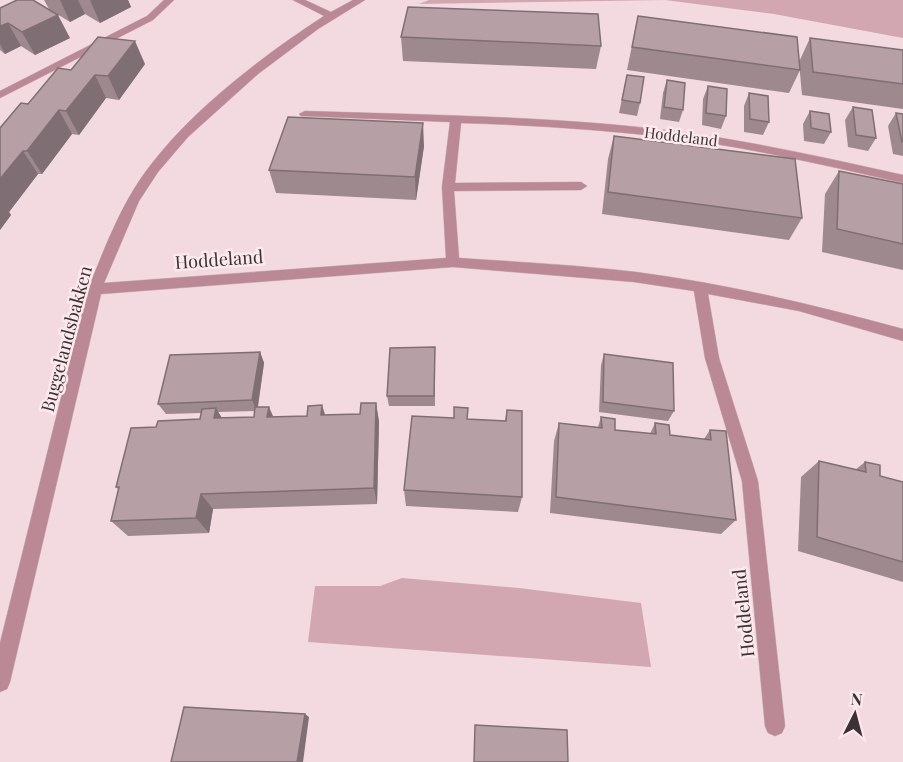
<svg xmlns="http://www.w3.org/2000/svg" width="903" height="762" viewBox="0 0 903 762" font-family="'Playfair Display',serif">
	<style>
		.green { fill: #d2a7b2 }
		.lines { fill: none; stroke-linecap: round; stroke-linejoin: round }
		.minor-casing { stroke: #ceb8be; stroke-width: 1 }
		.minor { fill: #bb8896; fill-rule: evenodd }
		.wall { fill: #9d898e; fill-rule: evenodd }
		.shaded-wall { fill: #7f6f74 }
		.building { fill: #b69fa5; stroke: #7f6f74; stroke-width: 1.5 }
		.labels { text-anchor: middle; stroke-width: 5; stroke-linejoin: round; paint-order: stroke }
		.far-street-label { font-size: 15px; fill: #3c3235; stroke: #fce9ed }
		.street-label { font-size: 18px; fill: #3c3235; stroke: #fce9ed }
	</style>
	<rect width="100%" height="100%" fill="#f2dae0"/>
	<path class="green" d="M 429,0 L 903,0 L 903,38 L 774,14 L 665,0 L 419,4 Z
		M 402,578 L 519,588 L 641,603 L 651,667 L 308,642 L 315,586 L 380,586 Z"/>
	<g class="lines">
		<defs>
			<path id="minor" d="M 164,0 L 174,0 L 153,20 L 0,98 L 0,91 L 147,16 Z
				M 293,0 L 305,0 L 331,12 L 353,0 L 365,0 L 318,29 L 258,74 L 188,137 L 158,172 L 139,201 L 104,283 L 446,258 L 442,187 L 450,122 L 301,116 L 299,114 L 305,111 C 428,115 552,116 674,131 C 751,141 827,158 903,175 L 903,183 C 828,166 752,148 675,138 C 604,130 533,125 461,123 L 455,183 L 581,182 L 587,186 L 581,190 L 454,191 L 459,258 C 518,262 578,265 636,272 C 728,284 814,305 903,329 L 903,341 L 799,311 L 708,294 L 719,358 L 758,481 L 785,726 L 782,733 L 775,736 L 768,733 L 765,726 L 742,481 L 705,358 L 694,291 L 634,282 L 453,267 L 101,294 L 10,682 L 7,689 L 0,692 L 0,643 L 88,289 C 102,255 115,220 134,189 C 176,121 258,59 324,16 Z"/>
		</defs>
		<use href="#minor" class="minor-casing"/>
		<use href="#minor" class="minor"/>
	</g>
	<path class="wall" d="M 44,0 L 128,0 L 131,7 L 100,23 L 85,14 L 70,22 L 52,11 L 70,38 L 35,55 L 21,46 L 5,54 L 0,50 L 0,8 L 49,9 Z
		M 638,16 L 800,70 L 789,93 L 627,70 Z
		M 401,37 L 601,46 L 596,69 L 403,61 Z
		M 810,38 L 903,50 L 903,109 L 802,95 L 799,62 Z
		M 145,64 L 119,100 L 106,98 L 79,135 L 72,134 L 42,174 L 38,174 L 9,212 L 11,215 L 0,230 L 0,128 L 28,104 L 71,70 Z
		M 627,75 L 640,103 L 637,116 L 619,113 Z
		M 667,80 L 683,110 L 679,122 L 660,119 L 663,93 Z
		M 708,86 L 726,116 L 721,129 L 702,125 L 703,99 Z
		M 749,93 L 769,122 L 763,135 L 744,132 L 744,106 Z
		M 853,107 L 876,138 L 868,151 L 848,147 L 845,120 Z
		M 810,111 L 831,132 L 824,144 L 804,141 L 803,124 Z
		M 896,113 L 903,114 L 903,156 L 893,154 L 888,126 Z
		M 614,136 L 802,218 L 789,240 L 602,214 L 608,159 Z
		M 424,146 L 416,200 L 276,193 L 269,170 Z
		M 839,171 L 903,184 L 903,270 L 822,252 L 825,194 Z
		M 260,352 L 264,363 L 258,407 L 274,417 L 360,414 L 376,403 L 379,422 L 377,504 L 213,509 L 209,533 L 128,536 L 111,521 L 119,490 L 116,487 L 156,427 L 200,419 L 201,413 L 166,414 L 158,404 ZM 255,411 L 254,417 L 222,418 L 218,412 Z
		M 604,354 L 674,411 L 668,421 L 599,412 L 601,365 Z
		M 435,358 L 435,406 L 389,406 L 387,396 Z
		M 507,410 L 522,497 L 518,512 L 406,506 L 404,490 L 467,419 L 505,421 Z
		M 601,417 L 615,430 L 650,434 L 655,423 L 670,435 L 704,439 L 710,430 L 736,520 L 721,534 L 550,513 L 554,441 L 559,423 L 598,427 Z
		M 819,461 L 855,470 L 865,462 L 880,476 L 903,482 L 903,582 L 798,551 L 801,477 Z"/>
	<path class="shaded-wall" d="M 60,0 L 78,0 L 85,14 L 70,22 Z
		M 90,0 L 128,0 L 131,7 L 100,23 Z
		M 58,15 L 70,38 L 35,55 L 22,32 Z
		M 8,23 L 21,46 L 5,54 L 0,44 L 0,26 Z
		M 135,41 L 145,64 L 119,100 L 108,76 Z
		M 95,75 L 106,98 L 79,135 L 66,111 Z
		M 59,110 L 72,134 L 42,174 L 27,151 Z
		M 423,123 L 424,146 L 416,200 L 415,177 Z
		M 23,151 L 38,174 L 9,212 L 11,215 L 0,230 L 0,179 Z
		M 260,352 L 264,363 L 257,411 L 252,400 Z
		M 376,403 L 379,422 L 377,504 L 374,488 Z
		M 322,405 L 328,424 L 321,415 Z
		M 269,407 L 277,425 L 267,417 Z
		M 216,408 L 227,427 L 214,418 Z
		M 201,494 L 213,509 L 209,533 L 196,518 Z
		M 305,714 L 309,717 L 303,762 L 297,762 Z"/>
	<path class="building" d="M 17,0 L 33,0 L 58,15 L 22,32 L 8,23 L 0,26 L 0,8 Z
		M 408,7 L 598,14 L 601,46 L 401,37 Z
		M 638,16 L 797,37 L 800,70 L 632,47 Z
		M 98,37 L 135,41 L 108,76 L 95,75 L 66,111 L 59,110 L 27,151 L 23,151 L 0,179 L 0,128 L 21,103 L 28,104 L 58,68 L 71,70 Z
		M 810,38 L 903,50 L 903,84 L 813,72 Z
		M 627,75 L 644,77 L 640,103 L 622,100 Z
		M 667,80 L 685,83 L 683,110 L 664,107 Z
		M 708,86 L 727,89 L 726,116 L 706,113 Z
		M 749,93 L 768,96 L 769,122 L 750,119 Z
		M 853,107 L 872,110 L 876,138 L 856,135 Z
		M 810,111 L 829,114 L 831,132 L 811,128 Z
		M 896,113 L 903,114 L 903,142 L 902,142 Z
		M 288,117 L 423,123 L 415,177 L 269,170 Z
		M 614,136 L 795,159 L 802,218 L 608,192 Z
		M 839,171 L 903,184 L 903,244 L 837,229 Z
		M 435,347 L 434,396 L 387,396 L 390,348 Z
		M 260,352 L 252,400 L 158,404 L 170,355 Z
		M 604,354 L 673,363 L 674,411 L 603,402 Z
		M 361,403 L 376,403 L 374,488 L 201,494 L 196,518 L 111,521 L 119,487 L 116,487 L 131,428 L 156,427 L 158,421 L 200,419 L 202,409 L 216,408 L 214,418 L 254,417 L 255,407 L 269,407 L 267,417 L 307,416 L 308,406 L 322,405 L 321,415 L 360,414 Z
		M 454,407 L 468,408 L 467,419 L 506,421 L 507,410 L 522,411 L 522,497 L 404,490 L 412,416 L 454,418 Z
		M 601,417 L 615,419 L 615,430 L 656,434 L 655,423 L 669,425 L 670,435 L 711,440 L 710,430 L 726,431 L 736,520 L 556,497 L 559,423 L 602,428 Z
		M 819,461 L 866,472 L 865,462 L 880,465 L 880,476 L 903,482 L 903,562 L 817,537 Z
		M 184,707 L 305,714 L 297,762 L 171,762 Z
		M 475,725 L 567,730 L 568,762 L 474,762 Z"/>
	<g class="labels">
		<g class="far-street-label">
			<text transform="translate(681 137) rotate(7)" y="5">Hoddeland</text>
		</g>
		<g class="street-label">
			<text transform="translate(219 260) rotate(-4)" y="6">Hoddeland</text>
			<text transform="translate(67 339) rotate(-75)" y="6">Buggelandsbakken</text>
			<text transform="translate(744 613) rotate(-96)" y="6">Hoddeland</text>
		</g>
	</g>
	<g transform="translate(855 714) rotate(6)" stroke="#fce9ed" stroke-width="4.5" paint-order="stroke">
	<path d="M0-4.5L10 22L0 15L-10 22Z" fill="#3c3235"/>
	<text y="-9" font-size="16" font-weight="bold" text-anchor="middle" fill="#3c3235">N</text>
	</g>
</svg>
